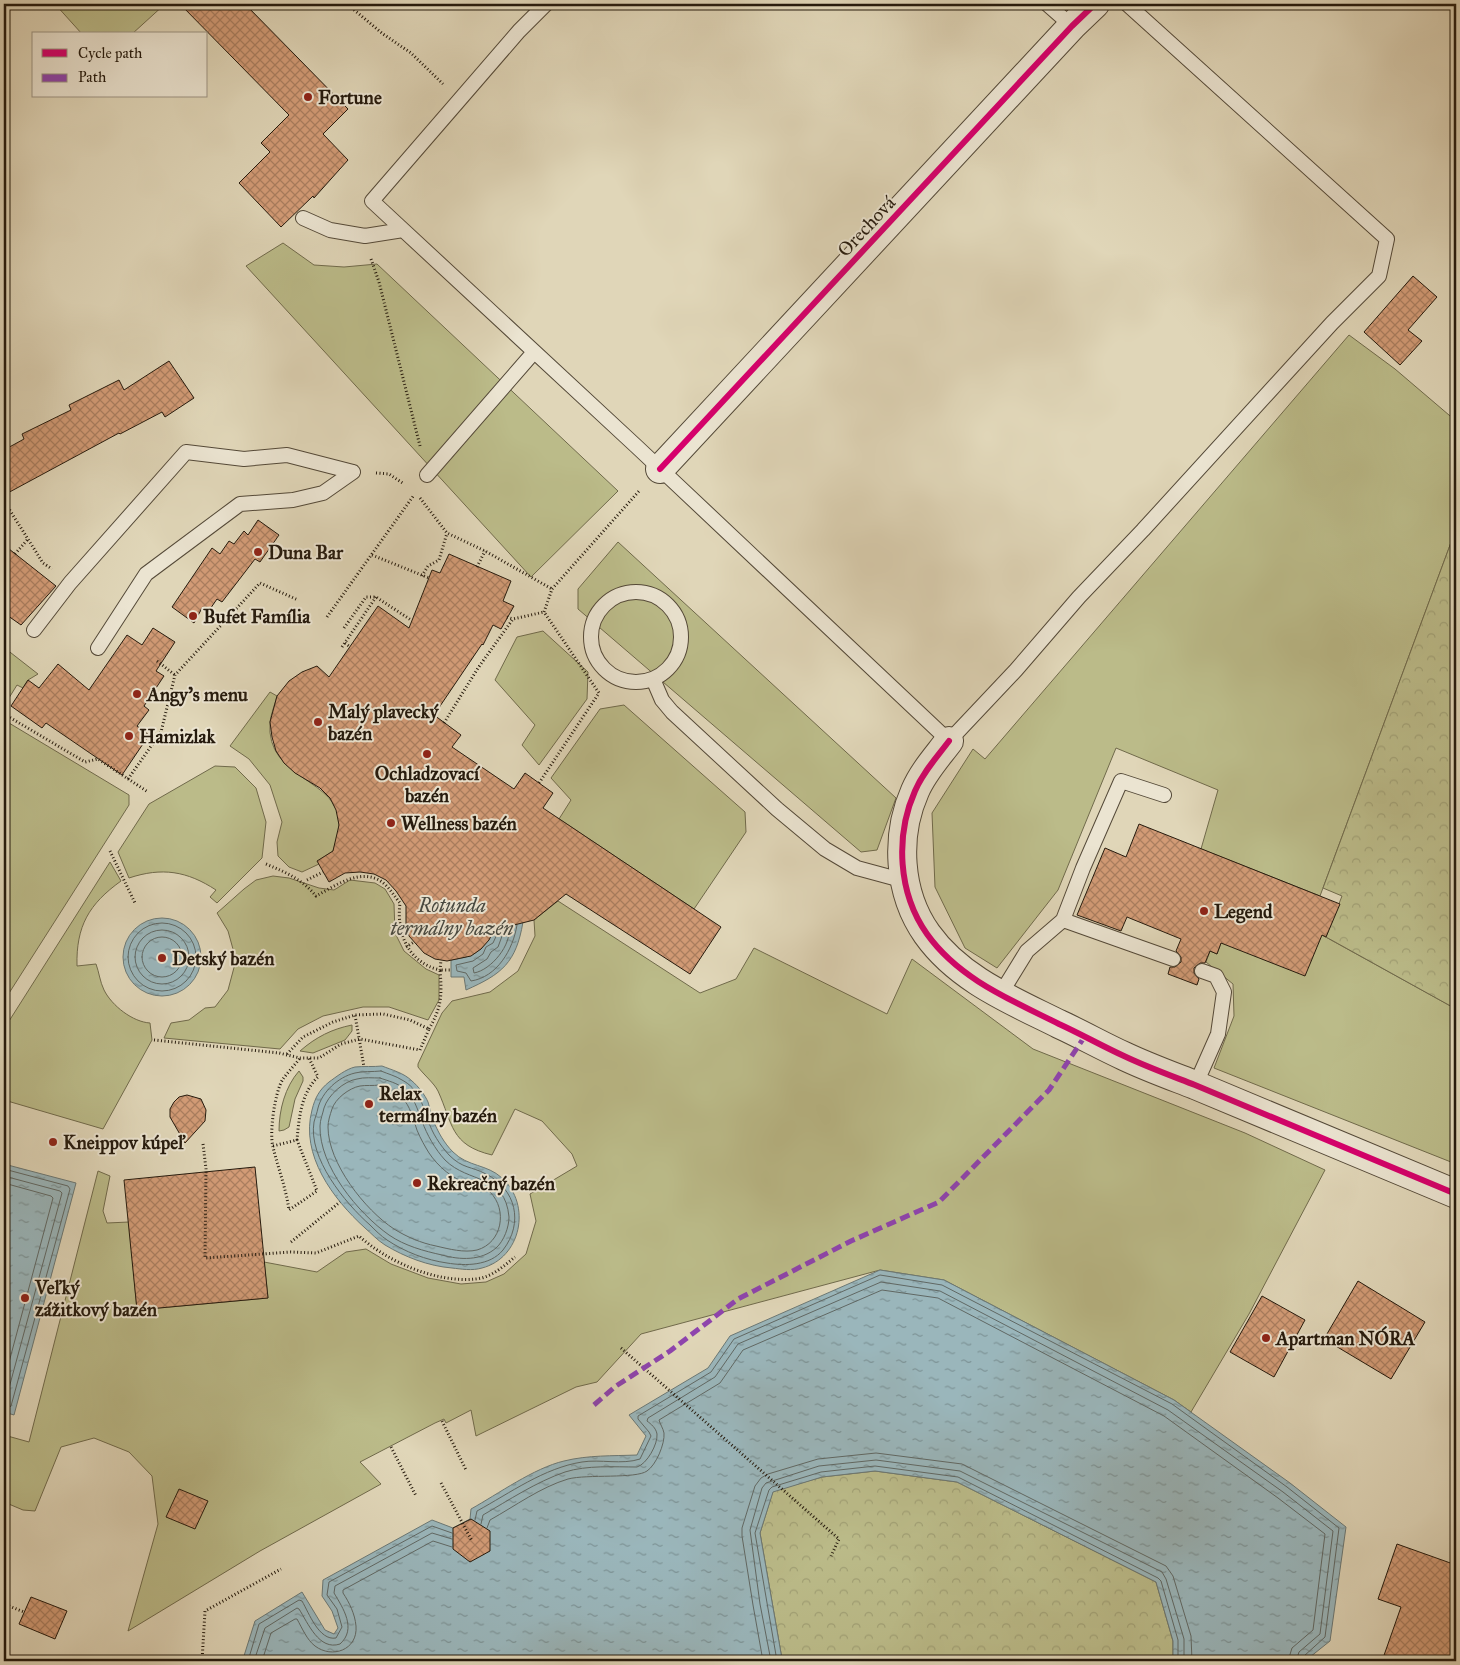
<svg xmlns="http://www.w3.org/2000/svg" width="1460" height="1665" viewBox="0 0 1460 1665" font-family="'IM FELL Great Primer',serif">
	<style>
		.grass { fill: #bbbb89; stroke: #706a4b }
		.forest { fill: url(#forest-crowns); stroke: #706a4b }
		.water { fill: url(#water-ripples); stroke: #6b7875 }
		.lines { fill: none; stroke-linecap: round; stroke-linejoin: round }
		.shore { stroke: #606864; stroke-width: 1 }
		.building { fill: url(#building-cross-hatch); stroke: #251a0d }
		.lane-casing { stroke: #544938; stroke-width: 16 }
		.street-casing { stroke: #544938; stroke-width: 30 }
		.path { stroke: #251a0d; stroke-width: 3; stroke-dasharray: 1 2.5; stroke-linecap: butt }
		.lane { stroke: #ebe4d1; stroke-width: 14 }
		.street { stroke: #ebe4d1; stroke-width: 28 }
		.quiet { stroke: #8e44ad; stroke-width: 5; stroke-dasharray: 10 5; stroke-linecap: butt }
		.cycleway-casing { stroke: #ebe4d1; stroke-width: 9 }
		.cycleway { stroke: #d6006c; stroke-width: 6 }
		.poi-dot { fill: #8f2418; stroke: #ebe4d1; stroke-width: 2 }
		.labels { text-anchor: middle; stroke-width: 4; stroke-linejoin: round; paint-order: stroke }
		.poi-label { font-size: 19px; font-weight: bold; fill: #251a0d; stroke: #ebe4d1; text-anchor: start }
		.street-label { font-size: 19px; fill: #251a0d; stroke: #ebe4d1 }
		.water-label { font-size: 20px; font-style: italic; fill: #484941; stroke: #ebe4d1 }
	</style>
	<defs>
		<pattern id="forest-crowns" width="20" height="18" patternUnits="userSpaceOnUse" patternTransform="scale(1.25)"><rect width="20" height="18" fill="#bbbb89"/><path d="M2 6a3 3 0 1 1 6 0M12 15a3 3 0 1 1 6 0" fill="none" stroke="#a1a075"/></pattern>
		<pattern id="water-ripples" width="26" height="14" patternUnits="userSpaceOnUse" patternTransform="scale(1.25)"><rect width="26" height="14" fill="#9ab6bb"/><path d="M2 4q2-2 4 0t4 0M15 11q2-2 4 0t4 0" fill="none" stroke="#7d9396"/></pattern>
		<pattern id="building-cross-hatch" width="8" height="8" patternUnits="userSpaceOnUse" patternTransform="scale(1.25)"><rect width="8" height="8" fill="#d29b76"/><path d="M0 0l8 8M0 8l8-8" fill="none" stroke="#aa7e5f"/></pattern>
	</defs>
	<rect width="100%" height="100%" fill="#e0d6b8"/>
	<filter id="stains"><feTurbulence type="fractalNoise" baseFrequency=".004" numOctaves="4"/><feColorMatrix values="0 0 0 0 .2 0 0 0 0 .09 0 0 0 0 .02 0 0 0 .5 -.17"/></filter>
	<radialGradient id="worn" r=".72"><stop offset=".6" stop-color="#630" stop-opacity="0"/><stop offset="1" stop-color="#630" stop-opacity=".3"/></radialGradient>
	<path class="grass" d="M 55,4 L 165,4 L 132,34 L 82,34 Z
		M 283,243 L 314,265 L 344,267 L 377,264 L 618,491 L 531,577 L 246,266 Z
		M 1349,335 L 1395,369 L 1456,421 L 1456,529 L 1320,896 L 1201,849 L 1218,790 L 1116,748 L 1058,890 L 997,968 L 965,948 L 935,887 L 932,813 L 973,749 L 985,759 Z
		M 618,542 L 896,798 L 877,850 L 861,852 L 578,609 L 578,589 Z
		M 543,631 L 588,672 L 587,699 L 539,765 L 522,745 L 535,725 L 495,680 L 517,637 Z
		M 6,649 L 38,674 L 28,680 L 23,688 L 17,685 L 4,706 L 4,652 Z
		M 270,692 L 277,696 C 275,704 271,714 270,722 C 265,781 341,778 339,825 C 339,834 335,843 333,851 L 318,861 L 319,864 L 302,872 L 289,867 L 278,856 L 277,842 L 282,822 L 270,785 L 249,759 L 230,746 Z
		M 624,705 L 745,812 L 746,832 L 694,909 L 559,819 L 571,800 L 551,778 L 600,709 Z
		M 4,720 L 129,795 L 129,805 L 4,1001 Z
		M 215,766 L 235,767 L 256,788 L 266,822 L 262,858 L 217,903 L 210,897 L 216,890 C 187,871 162,867 129,878 L 118,852 L 149,804 Z
		M 110,862 L 121,881 C 89,904 76,926 77,966 L 96,964 C 99,972 100,982 104,990 C 112,1006 133,1022 150,1023 L 152,1040 L 103,1129 L 4,1100 L 4,1029 Z
		M 273,876 L 289,878 L 319,888 L 334,890 L 350,880 L 375,883 L 385,889 L 394,904 L 395,933 L 404,951 L 426,969 L 439,975 L 439,1000 L 428,1020 L 389,1007 L 363,1007 L 323,1016 L 298,1029 L 280,1049 L 164,1038 L 171,1023 L 189,1020 L 205,1008 L 215,1007 L 228,990 L 236,960 L 228,931 L 217,913 L 244,889 L 256,880 Z
		M 558,901 L 700,993 L 736,979 L 754,948 L 887,1014 L 912,959 L 1033,1049 L 1245,1133 L 1325,1170 L 1249,1314 L 1191,1412 L 1174,1400 L 944,1280 L 880,1270 L 641,1334 L 597,1382 L 576,1387 L 476,1436 L 471,1410 L 446,1423 L 444,1419 L 435,1423 L 360,1462 L 381,1484 L 260,1551 L 128,1631 L 158,1524 L 152,1476 L 129,1452 L 94,1438 L 61,1447 L 35,1511 L 23,1510 L 4,1502 L 4,1435 L 29,1442 L 98,1171 L 110,1176 L 103,1211 L 107,1223 L 129,1222 L 137,1310 L 268,1298 L 264,1262 L 317,1272 L 346,1252 L 366,1249 L 391,1264 L 428,1278 L 461,1284 L 486,1282 L 504,1274 L 526,1254 L 536,1221 L 530,1194 L 577,1166 L 572,1154 L 542,1121 L 515,1109 L 492,1155 C 450,1145 453,1124 438,1091 C 434,1083 424,1075 418,1067 L 418,1064 L 442,1013 L 452,1001 L 490,992 L 518,971 L 535,936 L 534,920 Z
		M 1322,935 L 1456,1009 L 1456,1164 L 1214,1068 L 1234,1016 L 1233,984 L 1206,962 L 1210,951 L 1217,954 L 1221,943 Z
		M 352,1025 L 352,1031 L 345,1040 L 313,1053 L 300,1051 C 316,1037 332,1029 352,1025 Z
		M 299,1071 L 303,1077 L 303,1081 L 295,1099 L 289,1127 L 284,1130 L 279,1131 C 279,1110 285,1087 299,1071 Z"/>
	<path class="forest" d="M 1456,529 L 1456,1009 L 1326,937 L 1342,896 L 1323,888 Z
		M 875,1471 L 957,1482 L 1156,1582 L 1173,1641 L 1173,1661 L 783,1661 L 782,1659 L 760,1533 L 773,1491 L 822,1477 Z"/>
	<path class="water" d="M123 957a39 39 0 1 1 78 0a39 39 0 1 1-78 0Z
		M 523,922 C 516,963 502,974 466,990 L 464,977 L 451,977 L 451,960 C 479,955 478,953 494,930 Z
		M 382,1066 C 392,1070 404,1073 412,1081 C 418,1086 425,1095 428,1102 C 430,1108 431,1114 433,1120 C 438,1132 444,1143 453,1152 C 468,1167 487,1164 502,1178 C 532,1205 521,1258 482,1268 C 472,1271 461,1269 452,1268 C 428,1266 405,1257 385,1245 C 377,1240 371,1233 365,1228 C 333,1199 300,1155 312,1110 C 315,1098 319,1090 329,1082 C 336,1077 346,1069 355,1067 C 364,1066 373,1067 382,1066 Z
		M 4,1164 L 76,1183 L 14,1415 L 4,1412 Z
		M 880,1270 L 944,1280 L 1174,1400 L 1290,1483 L 1346,1527 L 1330,1641 L 1305,1661 L 1173,1661 L 1173,1641 L 1156,1582 L 957,1482 L 875,1471 L 822,1477 L 773,1492 L 760,1533 L 782,1659 L 783,1661 L 244,1661 L 243,1659 L 255,1621 L 302,1592 L 325,1630 L 334,1634 L 338,1628 L 332,1611 L 322,1596 L 323,1580 L 432,1520 L 453,1528 L 470,1519 L 471,1509 C 498,1494 534,1468 564,1461 C 588,1455 613,1456 637,1455 L 646,1436 L 629,1415 L 708,1368 L 730,1336 Z"/>
	<g class="lines">
		<path class="shore" d="M128 957a34 34 0 1 1 68 0a34 34 0 1 1-68 0Z
			M 505,928 L 498,947 L 491,952 L 487,959 L 473,968 L 474,973 C 491,970 512,945 509,927
			M135 957a27 27 0 1 1 54 0a27 27 0 1 1-54 0Z
			M 499,930 L 493,943 L 486,947 L 483,954 L 473,961 L 456,965 L 457,971 L 466,973 L 471,981 C 497,977 513,950 517,925
			M142 957a20 20 0 1 1 40 0a20 20 0 1 1-40 0Z
			M 381,1071 C 388,1074 396,1076 402,1080 C 419,1089 422,1104 428,1120 C 432,1133 440,1145 449,1155 C 463,1169 471,1166 486,1174 C 516,1189 524,1223 503,1250 C 490,1266 465,1266 447,1263 C 426,1260 405,1252 387,1240 C 381,1236 375,1230 370,1225 C 345,1203 308,1158 314,1122 C 315,1118 317,1113 318,1108 C 322,1092 338,1077 355,1073 C 362,1071 373,1072 381,1071 Z
			M 380,1078 C 388,1081 398,1083 404,1089 C 415,1098 417,1109 422,1121 C 427,1135 435,1149 445,1160 C 469,1184 505,1173 509,1217 C 509,1227 504,1241 496,1248 C 481,1261 460,1260 442,1255 C 424,1251 405,1246 389,1235 C 358,1213 319,1166 320,1126 C 320,1120 323,1113 324,1108 C 328,1095 344,1081 357,1079 C 364,1077 373,1078 380,1078 Z
			M 379,1085 C 385,1088 394,1090 399,1095 C 409,1103 411,1113 415,1124 C 417,1132 422,1141 426,1148 C 433,1161 448,1176 462,1181 C 472,1184 482,1185 490,1192 C 508,1210 502,1243 477,1250 C 464,1253 449,1249 436,1246 C 421,1243 407,1237 394,1229 C 365,1210 328,1163 328,1127 C 328,1121 330,1115 332,1109 C 335,1099 349,1088 360,1086 C 366,1085 373,1086 379,1085 Z
			M 4,1169 L 68,1186 L 70,1189 L 11,1406 L 9,1408 L 4,1408
			M 4,1176 L 60,1191 L 62,1193 L 6,1399 L 4,1401
			M 4,1183 L 51,1196 L 53,1198 L 4,1381
			M 475,1520 L 477,1511 C 510,1493 544,1468 582,1462 C 600,1459 622,1465 640,1459 L 651,1436 L 649,1432 L 638,1419 L 638,1416 L 711,1372 L 734,1339 L 880,1275 L 942,1285 L 1172,1404 L 1287,1487 L 1339,1528 L 1325,1637 L 1304,1656 L 1302,1661
			M 481,1524 L 483,1515 C 509,1500 536,1482 565,1472 C 587,1465 614,1467 637,1467 C 647,1464 658,1444 657,1434 C 656,1428 651,1424 647,1421 L 648,1418 L 715,1377 L 738,1344 L 881,1282 L 940,1291 L 1168,1410 L 1283,1492 L 1333,1531 L 1320,1634 L 1299,1652 L 1296,1661
			M 487,1528 L 490,1520 C 515,1506 541,1487 568,1479 C 587,1474 636,1479 647,1471 C 656,1465 665,1444 664,1433 C 663,1428 660,1424 659,1420 L 720,1383 L 743,1350 L 882,1290 L 938,1298 L 1164,1416 L 1278,1498 L 1325,1534 L 1313,1630 L 1292,1648 L 1288,1661
			M 248,1661 L 259,1624 L 299,1600 L 302,1601 C 309,1613 319,1641 336,1638 L 342,1627 L 337,1609 L 327,1595 L 329,1582 L 432,1526 L 452,1533
			M 254,1661 L 265,1628 L 297,1608 L 299,1609 C 308,1623 319,1651 340,1644 C 357,1629 343,1608 334,1593 L 335,1586 L 432,1533 L 452,1539
			M 262,1661 L 271,1633 L 295,1619 L 297,1619 C 302,1628 307,1640 315,1646 C 332,1659 358,1650 356,1626 C 355,1614 349,1602 343,1593 L 343,1590 L 433,1541 L 452,1547
			M 763,1661 L 753,1605 L 742,1536 L 742,1528 L 755,1486 L 761,1478 L 768,1474 L 818,1459 L 876,1453 L 962,1464 L 1166,1566 L 1173,1576 L 1191,1636 L 1192,1661
			M 771,1661 L 760,1604 L 750,1530 L 762,1488 L 766,1483 L 819,1466 L 876,1460 L 960,1471 L 1162,1572 L 1166,1579 L 1184,1639 L 1184,1661
			M 777,1661 L 755,1533 L 769,1490 L 772,1487 L 821,1472 L 875,1466 L 958,1477 L 1158,1578 L 1161,1581 L 1178,1640 L 1178,1661"/>
	</g>
	<path class="building" d="M 180,4 L 245,4 L 348,109 L 323,134 L 348,160 L 314,198 L 313,196 L 281,227 L 239,183 L 270,152 L 261,143 L 289,115 Z
		M 1413,276 L 1437,297 L 1408,330 L 1422,341 L 1400,365 L 1364,332 Z
		M 169,361 L 194,398 L 165,417 L 162,412 L 120,434 L 119,433 L 4,495 L 4,450 L 24,439 L 22,434 L 71,410 L 69,405 L 119,380 L 124,390 Z
		M 258,520 L 279,535 L 260,562 L 255,559 L 222,602 L 217,599 L 208,612 L 202,608 L 194,623 L 172,607 L 212,548 L 220,554 L 229,541 L 234,544 L 244,531 L 248,535 Z
		M 4,545 L 56,586 L 21,625 L 4,613 Z
		M 449,554 L 511,581 L 503,601 L 514,606 L 501,629 L 493,625 L 483,645 L 482,644 L 434,715 L 461,735 L 452,747 L 514,789 L 525,773 L 553,793 L 543,808 L 721,927 L 690,974 L 566,894 L 534,920 L 494,930 L 489,940 L 481,949 L 471,956 L 447,961 L 435,959 L 424,953 L 409,936 L 406,924 L 406,906 L 396,891 L 386,880 L 374,874 L 360,872 L 345,873 L 329,882 L 317,861 L 333,851 L 339,825 L 336,810 L 330,798 L 320,788 L 295,773 L 284,763 L 276,751 L 272,737 L 270,722 L 277,696 L 289,681 L 302,672 L 317,666 L 329,677 L 378,606 L 409,628 L 432,570 L 440,573 Z
		M 153,628 L 175,642 L 156,671 L 164,676 L 144,706 L 149,710 L 137,726 L 149,735 L 122,775 L 46,723 L 42,728 L 11,706 L 28,680 L 39,688 L 58,664 L 89,690 L 127,635 L 142,645 Z
		M 1139,824 L 1340,904 L 1326,937 L 1322,935 L 1305,976 L 1221,943 L 1217,954 L 1210,951 L 1205,963 L 1200,963 L 1194,968 L 1194,973 L 1199,979 L 1197,985 L 1168,974 L 1170,967 L 1175,967 L 1181,962 L 1181,957 L 1176,951 L 1181,939 L 1127,917 L 1121,931 L 1077,915 L 1105,848 L 1126,857 Z
		M 187,1095 L 201,1099 L 206,1110 L 205,1121 L 185,1143 L 170,1117 L 170,1109 L 174,1102 L 179,1097 Z
		M 255,1167 L 268,1298 L 137,1310 L 124,1180 Z
		M 1358,1281 L 1425,1322 L 1391,1379 L 1324,1339 Z
		M 1262,1296 L 1305,1320 L 1274,1377 L 1230,1352 Z
		M 179,1489 L 208,1501 L 195,1529 L 166,1517 Z
		M 471,1519 L 490,1531 L 490,1551 L 470,1562 L 453,1549 L 453,1528 Z
		M 1397,1544 L 1456,1565 L 1456,1661 L 1382,1661 L 1401,1607 L 1378,1599 Z
		M 31,1597 L 67,1611 L 55,1639 L 19,1624 Z"/>
	<g class="lines">
		<defs>
			<path id="lane" d="M 546,4 L 519,31 L 372,201 L 636,446 L 949,741 L 1016,670 L 1079,597 L 1143,530 L 1332,323 L 1379,276 L 1387,239 L 1127,4
				M 1047,4 L 1072,26
				M 303,218 L 330,230 L 365,236 L 403,230
				M 427,475 L 534,352
				M591 637a45 45 0 1 1 90 0a45 45 0 1 1-90 0Z
				M 34,630 L 70,583 L 186,452 L 244,459 L 287,455 L 353,472
				M 98,648 L 146,574 L 240,504 L 293,500 L 323,493 L 353,472
				M 653,679 L 662,700 L 672,712 L 777,809 L 825,849 L 857,868 L 905,881
				M 1063,920 L 1083,868 L 1121,781 L 1164,795
				M 1000,995 L 1027,951 L 1063,920 L 1173,959
				M 1195,1086 L 1218,1034 L 1224,992 L 1216,976 L 1202,971"/>
			<path id="street" d="M 660,469 L 1072,26 L 1095,4
				M 949,741 C 937,757 923,772 915,791 C 895,836 898,893 927,934 C 959,979 1011,1000 1059,1024 C 1081,1034 1102,1046 1124,1056 C 1147,1067 1172,1076 1195,1085 C 1282,1122 1369,1158 1456,1194"/>
		</defs>
		<use href="#lane" class="lane-casing"/>
		<use href="#street" class="street-casing"/>
		<path class="path" d="M 350,4 L 353,9 L 383,34 L 411,53 L 443,84
			M 371,259 L 379,282 L 420,446
			M 376,473 L 389,474 L 404,484
			M 420,498 L 447,533 L 485,551 L 552,589
			M 4,501 L 43,563 L 52,569
			M 15,554 L 28,539
			M 372,555 L 429,578
			M 477,567 L 485,551
			M 422,576 L 428,566 L 439,560 L 447,533
			M 544,612 L 552,589 L 640,490
			M 327,617 L 414,495
			M 507,617 L 513,619
			M 344,628 L 366,597 L 376,597 L 411,620
			M 345,643 L 350,647
			M 342,647 L 376,597
			M 157,661 L 175,675
			M 4,714 L 85,762 L 98,759 L 148,792
			M 444,723 L 478,668 L 513,619 L 544,612
			M 128,779 L 161,732 L 175,675 L 260,583 L 298,600
			M 539,783 L 599,693 L 544,612
			M 110,851 L 135,903
			M 266,864 C 285,872 302,879 316,896 C 335,886 361,867 382,882 C 389,887 395,897 400,903 C 396,934 409,963 440,970 L 441,960
			M 307,880 L 323,872
			M 406,947 L 414,942
			M 429,1029 C 442,1007 442,994 440,970 L 451,970
			M 154,1040 L 279,1053 L 300,1058 L 319,1058 L 341,1044 L 360,1039 L 420,1050 L 429,1029 L 410,1020 L 383,1014 L 355,1015
			M 287,1054 L 303,1037 L 333,1022 L 355,1015 L 364,1067
			M 297,1140 C 299,1118 301,1093 318,1077 L 309,1058
			M 203,1144 L 206,1169 L 205,1258 L 291,1252 L 316,1253 L 359,1236 C 388,1262 436,1283 475,1279 C 491,1278 504,1266 515,1257
			M 273,1146 L 297,1140 L 317,1191 L 289,1210 C 286,1188 278,1168 273,1147 C 269,1133 275,1091 283,1079 C 288,1072 295,1065 300,1058
			M 291,1242 L 340,1202
			M 621,1348 L 839,1539 L 831,1556
			M 442,1421 L 466,1470
			M 391,1447 L 416,1496
			M 441,1483 L 472,1541
			M 9,1606 L 24,1612
			M 202,1661 L 205,1611 L 281,1569"/>
		<use href="#lane" class="lane"/>
		<use href="#street" class="street"/>
		<path class="quiet" d="M 594,1405 L 616,1386 L 670,1351 L 738,1299 L 851,1241 L 939,1202 L 1049,1090 L 1085,1036"/>
		<defs>
			<path id="cycleway" d="M 660,469 L 1072,26 L 1095,4
				M 949,741 C 937,757 923,772 915,791 C 895,836 898,893 927,934 C 959,979 1011,1000 1059,1024 C 1081,1034 1102,1046 1124,1056 C 1147,1067 1172,1076 1195,1085 C 1282,1122 1369,1158 1456,1194"/>
		</defs>
		<use href="#cycleway" class="cycleway-casing"/>
		<use href="#cycleway" class="cycleway"/>
	</g>
	<g class="poi-dot">
		<circle cx="308" cy="97" r="5"/>
		<circle cx="258" cy="552" r="5"/>
		<circle cx="193" cy="616" r="5"/>
		<circle cx="137" cy="694" r="5"/>
		<circle cx="318" cy="722" r="5"/>
		<circle cx="129" cy="736" r="5"/>
		<circle cx="427" cy="754" r="5"/>
		<circle cx="391" cy="823" r="5"/>
		<circle cx="1204" cy="911" r="5"/>
		<circle cx="162" cy="958" r="5"/>
		<circle cx="369" cy="1104" r="5"/>
		<circle cx="53" cy="1142" r="5"/>
		<circle cx="417" cy="1183" r="5"/>
		<circle cx="25" cy="1298" r="5"/>
		<circle cx="1266" cy="1338" r="5"/>
	</g>
	<g class="labels">
		<g class="poi-label">
			<text x="318" y="104">Fortune</text>
			<text x="268" y="559">Duna Bar</text>
			<text x="203" y="623">Bufet Família</text>
			<text x="147" y="701">Angy's menu</text>
			<text x="328" y="718">Malý plavecký<tspan x="328" dy="22">bazén</tspan></text>
			<text x="139" y="743">Hamizlak</text>
			<text x="427" y="780" text-anchor="middle">Ochladzovací<tspan x="427" dy="22">bazén</tspan></text>
			<text x="401" y="830">Wellness bazén</text>
			<text x="1214" y="918">Legend</text>
			<text x="172" y="965">Detský bazén</text>
			<text x="379" y="1100">Relax<tspan x="379" dy="22">termálny bazén</tspan></text>
			<text x="63" y="1149">Kneippov kúpeľ</text>
			<text x="427" y="1190">Rekreačný bazén</text>
			<text x="35" y="1294">Veľký<tspan x="35" dy="22">zážitkový bazén</tspan></text>
			<text x="1276" y="1345">Apartman NÓRA</text>
		</g>
		<g class="street-label">
			<text transform="translate(866 226) rotate(-47)" y="7">Orechová</text>
		</g>
		<g class="water-label">
			<text x="452" y="912">Rotunda<tspan x="452" dy="23">termálny bazén</tspan></text>
		</g>
	</g>
	<rect width="1460" height="1665" fill="none" stroke="#e0d6b8" stroke-width="20"/>
	<rect x="5" y="5" width="1450" height="1655" fill="none" stroke="#251a0d" stroke-width="2.5"/>
	<rect x="10" y="10" width="1440" height="1645" fill="none" stroke="#251a0d"/>
	<rect x="32" y="32" width="175" height="65" fill="#ebe4d1" stroke="#9c9383"/>
	<rect x="42" y="49" width="25" height="8" fill="#d6006c" stroke="#9c9383"/>
	<text x="78" y="58" font-size="15" fill="#251a0d">Cycle path</text>
	<rect x="42" y="74" width="25" height="8" fill="#8e44ad" stroke="#9c9383"/>
	<text x="78" y="82" font-size="15" fill="#251a0d">Path</text>
	<rect width="100%" height="100%" filter="url(#stains)"/>
	<rect width="100%" height="100%" fill="url(#worn)"/>
</svg>
